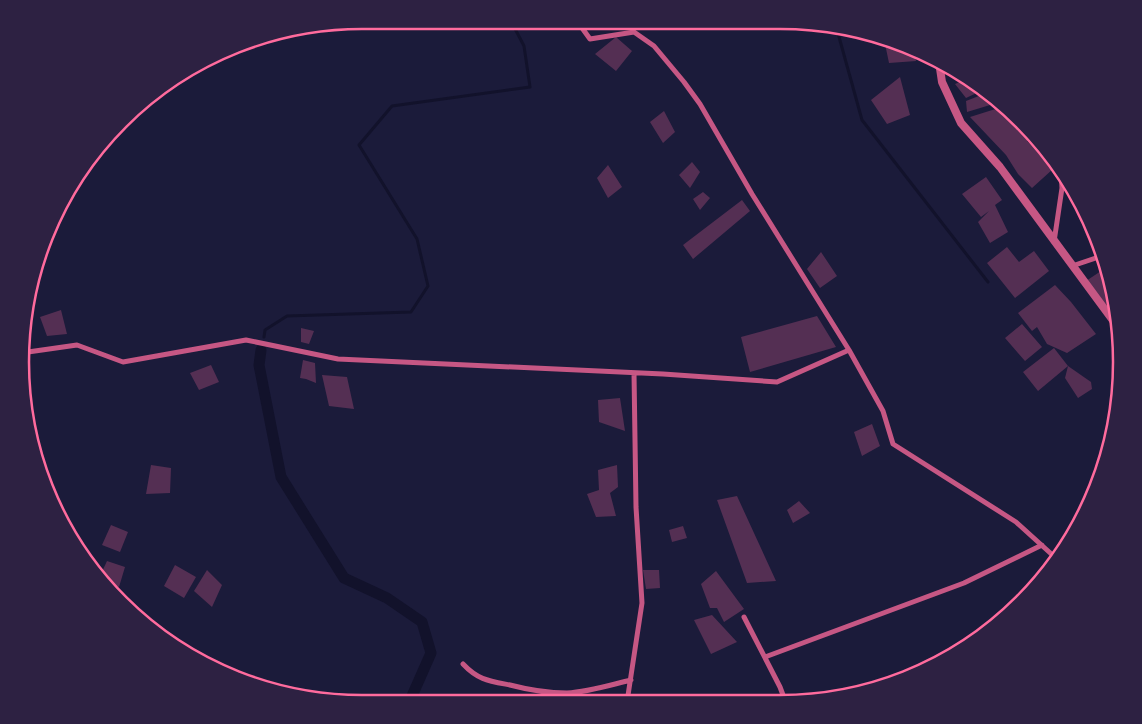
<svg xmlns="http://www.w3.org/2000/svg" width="1142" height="724" viewBox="0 0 1142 724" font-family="'Titillium Web',sans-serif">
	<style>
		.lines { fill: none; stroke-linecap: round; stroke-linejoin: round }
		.stream { stroke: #12122b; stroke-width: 3 }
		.canal { stroke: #12122b; stroke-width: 11 }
		.building { fill: #542f53 }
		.minor { stroke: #c65784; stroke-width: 5 }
		.tertiary { stroke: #c65784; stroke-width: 8 }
		.rim { fill: none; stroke: #ff6b9d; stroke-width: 2.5 }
	</style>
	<rect width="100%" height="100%" fill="#1b1b3a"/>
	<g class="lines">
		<path class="stream" d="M 836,26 L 862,120 L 988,282
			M 264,337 L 265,330 L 287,316 L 411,312 L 428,286 L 417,239 L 359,145 L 392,106 L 530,87 L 524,46 L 511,21"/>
		<path class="canal" d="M 261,350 L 259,365 L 281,477 L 344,578 L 387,598 L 422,622 L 431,653 L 412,696 L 412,702"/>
	</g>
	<path class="building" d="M 616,37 L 632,51 L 616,71 L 595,54 Z
		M 884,39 L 913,47 L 916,61 L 889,63 Z
		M 900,77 L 910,115 L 887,124 L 871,100 Z
		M 967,79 L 983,88 L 983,90 L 966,98 L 955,84 Z
		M 989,92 L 1000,102 L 967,112 L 966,101 Z
		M 1005,106 L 1030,130 L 1033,137 L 1027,141 L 1053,169 L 1032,188 L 1018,174 L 1006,155 L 970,117 Z
		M 664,111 L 675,132 L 663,143 L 650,122 Z
		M 692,162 L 700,172 L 690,188 L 679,175 Z
		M 608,165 L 622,187 L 608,198 L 597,178 Z
		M 986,177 L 1002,200 L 995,205 L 1008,232 L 990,243 L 978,222 L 989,211 L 981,217 L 962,194 Z
		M 1073,187 L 1085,211 L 1080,214 L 1067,190 Z
		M 703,192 L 710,198 L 700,210 L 693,199 Z
		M 742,200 L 750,211 L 693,259 L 683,245 Z
		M 1007,247 L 1019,262 L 1034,251 L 1049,271 L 1015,298 L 987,263 Z
		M 821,252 L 837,276 L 820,288 L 807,269 Z
		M 1107,267 L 1117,310 L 1111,313 L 1086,281 Z
		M 1055,285 L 1071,302 L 1096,334 L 1067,353 L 1047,344 L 1037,327 L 1032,331 L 1018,313 Z
		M 61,310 L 67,334 L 47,336 L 40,317 Z
		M 817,316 L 836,347 L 750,372 L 741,337 Z
		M 1022,324 L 1042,347 L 1025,361 L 1005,338 Z
		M 301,328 L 314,331 L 309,344 L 301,342 Z
		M 1054,348 L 1068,366 L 1091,382 L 1092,389 L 1078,398 L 1065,378 L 1068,366 L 1038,391 L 1023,372 Z
		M 303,360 L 315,363 L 316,383 L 306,379 L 300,378 Z
		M 211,365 L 219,382 L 199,390 L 190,373 Z
		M 322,375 L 347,377 L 354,409 L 329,406 Z
		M 620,398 L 625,431 L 599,422 L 598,400 Z
		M 872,424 L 880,446 L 862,456 L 854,432 Z
		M 151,465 L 171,468 L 170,493 L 146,494 Z
		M 617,465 L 618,487 L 610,493 L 616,516 L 596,517 L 587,494 L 599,490 L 598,470 Z
		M 737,496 L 776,581 L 747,583 L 717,500 Z
		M 799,501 L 810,513 L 793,523 L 787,510 Z
		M 111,525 L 128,532 L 120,552 L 102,545 Z
		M 683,526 L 687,538 L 672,542 L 669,530 Z
		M 107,561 L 125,567 L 119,587 L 107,583 L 100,576 Z
		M 175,565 L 196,577 L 184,598 L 164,586 Z
		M 207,570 L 222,585 L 212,607 L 194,591 Z
		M 643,570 L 659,570 L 660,588 L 646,589 Z
		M 716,571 L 744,609 L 724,622 L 717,608 L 710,608 L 701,584 Z
		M 712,615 L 737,642 L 711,654 L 694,620 Z"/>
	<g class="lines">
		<path class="minor" d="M 577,21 L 590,39 L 634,32 L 654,46 L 684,82 L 700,104 L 752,194 L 849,350
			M 1054,242 L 1062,188 L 1061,170
			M 1072,266 L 1105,255
			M 21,353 L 77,345 L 123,362 L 246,340 L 338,359 L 663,374 L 777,382 L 849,350 L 883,411 L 893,444 L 1016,522 L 1058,560
			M 744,617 L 780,687 L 783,695 L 783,703
			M 765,657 L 964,583 L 1042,545
			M 463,664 C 478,680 489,681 510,685 C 529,690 547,693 567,693 C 588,692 610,685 631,680
			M 627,702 L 642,603 L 636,507 L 634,373"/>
		<path class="tertiary" d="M 939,62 L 942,82 L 961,123 L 1000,167 L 1120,330"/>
	</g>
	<path d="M0 0H1142V724H0ZM362 29H780A333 333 0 0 1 1113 362V362A333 333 0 0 1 780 695H362A333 333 0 0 1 29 362V362A333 333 0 0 1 362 29Z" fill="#2d2142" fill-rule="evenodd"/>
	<path class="rim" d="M362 29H780A333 333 0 0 1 1113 362V362A333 333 0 0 1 780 695H362A333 333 0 0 1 29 362V362A333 333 0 0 1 362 29Z"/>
</svg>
